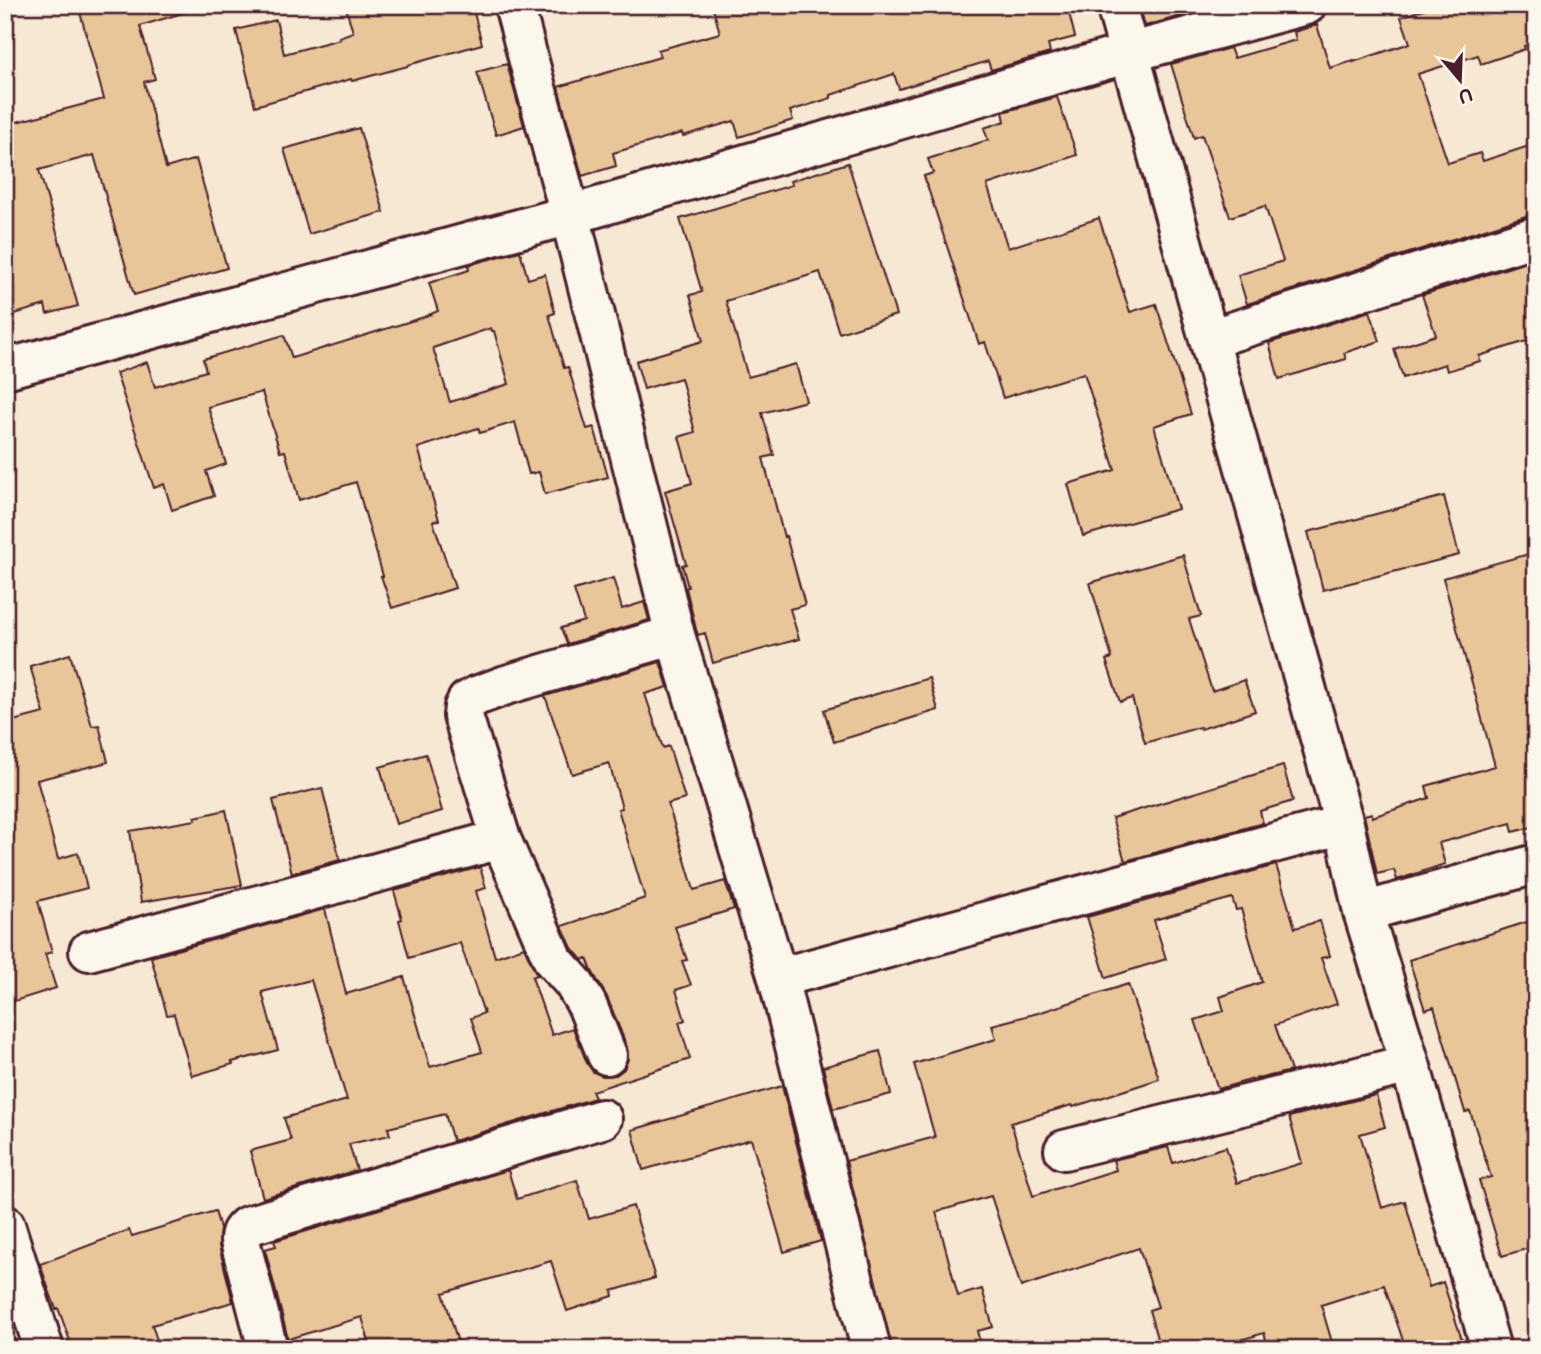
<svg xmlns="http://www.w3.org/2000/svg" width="1541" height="1354" viewBox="0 0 1541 1354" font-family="'Balsamiq Sans',sans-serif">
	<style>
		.building { fill: #e9c69a; stroke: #4a1f2b; stroke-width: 2; fill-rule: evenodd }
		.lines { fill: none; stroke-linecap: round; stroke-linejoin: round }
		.minor-casing { stroke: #4a1f2b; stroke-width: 44 }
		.minor { stroke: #fbf7ec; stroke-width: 38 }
	</style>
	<rect width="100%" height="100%" fill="#f6e8d3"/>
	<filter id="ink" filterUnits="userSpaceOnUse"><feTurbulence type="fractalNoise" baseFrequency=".0143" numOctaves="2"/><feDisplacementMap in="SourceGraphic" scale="14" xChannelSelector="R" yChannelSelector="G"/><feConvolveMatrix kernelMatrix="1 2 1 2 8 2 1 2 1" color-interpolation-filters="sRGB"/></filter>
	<g filter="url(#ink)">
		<path class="building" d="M 78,5 L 188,5 L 189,11 L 140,26 L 155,79 L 144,82 L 166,168 L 196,159 L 227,268 L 134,295 L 94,155 L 39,170 L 78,306 L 47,314 L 45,305 L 5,317 L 5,125 L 104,99 Z
			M 345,5 L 472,5 L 482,44 L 408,65 L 408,66 L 352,81 L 351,79 L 255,106 L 236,30 L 276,20 L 284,54 L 340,39 L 339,37 L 353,32 Z
			M 712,5 L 863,5 L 865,12 L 888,5 L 1028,5 L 1030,12 L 1056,5 L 1067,5 L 1075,37 L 1048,44 L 1050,53 L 991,70 L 988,61 L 899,89 L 894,74 L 831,95 L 831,98 L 790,111 L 793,120 L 739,137 L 734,121 L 683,136 L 682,133 L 613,153 L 616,166 L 582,176 L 558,87 L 660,57 L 658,50 L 720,33 Z
			M 1139,5 L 1185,5 L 1188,14 L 1145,26 Z
			M 1435,5 L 1536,5 L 1536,42 L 1524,46 L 1525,49 L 1481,64 L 1478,55 L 1418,74 L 1448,163 L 1480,153 L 1483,161 L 1529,146 L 1536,167 L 1536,215 L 1529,215 L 1247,304 L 1238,275 L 1283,261 L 1265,206 L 1230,217 L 1202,135 L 1194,138 L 1171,64 L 1230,48 L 1234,58 L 1296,40 L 1294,32 L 1317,25 L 1330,68 L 1353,61 L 1353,62 L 1410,43 L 1401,17 Z
			M 507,64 L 524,126 L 496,135 L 477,72 Z
			M 1057,97 L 1077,155 L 987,185 L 1008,248 L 1099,218 L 1130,312 L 1156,304 L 1191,414 L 1154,426 L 1178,509 L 1083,536 L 1068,484 L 1115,470 L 1084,373 L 1003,398 L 985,342 L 979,344 L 924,176 L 933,173 L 928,159 L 988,140 L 984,128 L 1005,121 L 1003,112 Z
			M 359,128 L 384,212 L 309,234 L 284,149 Z
			M 848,163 L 896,315 L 839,333 L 820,272 L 726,301 L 748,377 L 796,364 L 806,401 L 762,413 L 774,455 L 763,458 L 784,537 L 786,536 L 805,605 L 790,609 L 799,639 L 713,663 L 705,633 L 698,635 L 696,629 L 686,588 L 688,587 L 682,565 L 686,564 L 665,491 L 692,483 L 679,437 L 695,432 L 681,378 L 644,389 L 636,361 L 703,341 L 690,295 L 702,292 L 680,219 L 792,185 L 790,181 Z
			M 520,251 L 528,279 L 545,274 L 555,313 L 549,315 L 564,368 L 568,367 L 587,429 L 594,427 L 608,477 L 545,494 L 539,472 L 529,474 L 515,422 L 480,433 L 478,428 L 418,448 L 439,520 L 433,521 L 455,588 L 392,608 L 381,576 L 383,576 L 356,482 L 299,500 L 285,451 L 280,452 L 262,392 L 208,407 L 226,464 L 206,471 L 214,496 L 172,510 L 164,484 L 154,488 L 116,373 L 147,362 L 155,387 L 206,371 L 203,359 L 284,335 L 292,358 L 424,317 L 438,311 L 429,283 L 469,270 L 468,265 ZM 491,328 L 492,331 L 494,331 L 509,384 L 450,402 L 433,348 Z
			M 1536,259 L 1536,338 L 1479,356 L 1480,361 L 1447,371 L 1445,364 L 1403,378 L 1394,349 L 1436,335 L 1422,295 Z
			M 1370,311 L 1380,341 L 1344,353 L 1346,359 L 1279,379 L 1269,343 Z
			M 1444,496 L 1459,555 L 1323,590 L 1308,532 Z
			M 1536,552 L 1536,826 L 1513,832 L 1511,823 L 1439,843 L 1445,864 L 1397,880 L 1394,870 L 1377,874 L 1364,815 L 1372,813 L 1372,817 L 1429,798 L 1426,786 L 1495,766 L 1443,578 Z
			M 1183,555 L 1201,616 L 1189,619 L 1212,691 L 1244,680 L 1255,711 L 1201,729 L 1200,727 L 1145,743 L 1132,698 L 1120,702 L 1106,660 L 1112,658 L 1090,583 Z
			M 613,578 L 622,609 L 644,602 L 649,620 L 567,644 L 561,628 L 584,621 L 574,590 Z
			M 70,654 L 92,726 L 99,725 L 108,762 L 37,780 L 58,859 L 78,853 L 87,888 L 38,901 L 52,952 L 45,954 L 56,988 L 5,1004 L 5,723 L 44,713 L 30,666 Z
			M 660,662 L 668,687 L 645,694 L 663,748 L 669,746 L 685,799 L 668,804 L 694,890 L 725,881 L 734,909 L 675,927 L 687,960 L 682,961 L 691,985 L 676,990 L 685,1020 L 679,1022 L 690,1059 L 592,1091 L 595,1098 L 453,1141 L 445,1114 L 388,1128 L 390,1135 L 349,1144 L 357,1170 L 263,1198 L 250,1151 L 291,1140 L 284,1118 L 347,1100 L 311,980 L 262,992 L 278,1050 L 232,1062 L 233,1064 L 192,1076 L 174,1014 L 167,1015 L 151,957 L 325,909 L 346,994 L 404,977 L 430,1067 L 482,1052 L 471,1018 L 484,1013 L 460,943 L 409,958 L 399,920 L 402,919 L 394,891 L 480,867 L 486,888 L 476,891 L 495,957 L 524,947 L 537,975 L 532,977 L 552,1035 L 573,1028 L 587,1063 L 593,1072 L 603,1076 L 616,1075 L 624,1069 L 628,1059 L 627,1047 L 607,997 L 592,971 L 587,958 L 582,960 L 572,948 L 562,926 L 645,898 L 618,809 L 622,808 L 609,763 L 572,774 L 545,696 Z
			M 929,678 L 938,710 L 834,742 L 824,710 Z
			M 426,754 L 442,811 L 396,824 L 380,767 Z
			M 1283,766 L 1293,801 L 1260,811 L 1263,823 L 1125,861 L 1112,818 Z
			M 322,788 L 340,860 L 292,873 L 273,800 Z
			M 226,810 L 242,885 L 141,902 L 130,831 L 196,820 L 195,817 Z
			M 1276,865 L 1295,928 L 1320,921 L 1330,956 L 1321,958 L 1337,1004 L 1275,1025 L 1291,1071 L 1257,1079 L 1257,1078 L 1218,1089 L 1195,1020 L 1224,1011 L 1220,997 L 1262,982 L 1241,909 L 1236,910 L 1232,898 L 1154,920 L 1166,959 L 1106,978 L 1087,917 Z
			M 1536,919 L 1536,1246 L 1502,1256 L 1479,1180 L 1491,1177 L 1470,1111 L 1465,1112 L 1434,1007 L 1425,1010 L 1409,960 Z
			M 1128,984 L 1159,1079 L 1073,1107 L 1072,1105 L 1011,1123 L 1033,1196 L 1116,1170 L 1113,1160 L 1168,1147 L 1173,1163 L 1226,1147 L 1237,1183 L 1302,1163 L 1289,1117 L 1376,1095 L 1385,1127 L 1360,1134 L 1382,1208 L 1405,1201 L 1429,1287 L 1443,1282 L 1465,1349 L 1406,1349 L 1384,1285 L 1321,1305 L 1334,1349 L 1269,1349 L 1264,1333 L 1210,1349 L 1160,1349 L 1149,1310 L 1158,1307 L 1139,1248 L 1021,1287 L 991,1196 L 936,1212 L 958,1296 L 982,1289 L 993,1327 L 977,1331 L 982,1349 L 892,1349 L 846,1161 L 935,1137 L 914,1064 L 996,1039 L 992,1025 L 1038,1013 Z
			M 880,1051 L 891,1094 L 833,1109 L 823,1067 Z
			M 782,1086 L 821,1241 L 784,1252 L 751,1139 L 643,1170 L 632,1130 Z
			M 508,1170 L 517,1199 L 577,1180 L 589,1219 L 633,1206 L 655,1278 L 612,1291 L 613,1296 L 567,1311 L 551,1261 L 443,1293 L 460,1349 L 371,1349 L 362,1317 L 288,1339 L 265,1249 L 276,1246 L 274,1241 Z
			M 215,1211 L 220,1228 L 219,1246 L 233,1302 L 152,1325 L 160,1349 L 73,1349 L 58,1308 L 56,1309 L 49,1290 L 40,1264 L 129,1230 L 132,1236 Z"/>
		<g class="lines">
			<defs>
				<path id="minor" d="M 514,5 L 570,215 L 675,635 L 778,978 L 871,1349
					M 1116,5 L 1344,824 L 1363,912 L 1410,1064 L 1491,1349
					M 1209,339 L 1536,236
					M 5,369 L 570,215 L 1129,53 L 1306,5
					M 1363,912 L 1536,864
					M 89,951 L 501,839
					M 778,978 L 1344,824
					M 607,1055 L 587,1005 L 573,982 L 553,960 L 501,839 L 463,716 L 464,707 L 467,701 L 476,696 L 506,685 L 675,635
					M 1064,1150 L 1410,1064
					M 5,1225 L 44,1349
					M 268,1349 L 240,1241 C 240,1234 241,1231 247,1226 L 602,1119"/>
			</defs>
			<use href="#minor" class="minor-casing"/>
			<use href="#minor" class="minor"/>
		</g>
	</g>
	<rect width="1541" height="1354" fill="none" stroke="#fbf7ec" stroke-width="28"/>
	<rect x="14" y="14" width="1513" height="1326" fill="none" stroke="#4a1f2b" stroke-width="2.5" filter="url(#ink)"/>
	<g transform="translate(1460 80) rotate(161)" stroke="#fbf7ec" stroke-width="5" paint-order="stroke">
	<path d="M0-5L12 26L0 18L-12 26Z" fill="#4a1f2b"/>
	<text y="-10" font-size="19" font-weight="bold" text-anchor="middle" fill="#4a1f2b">U</text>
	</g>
</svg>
